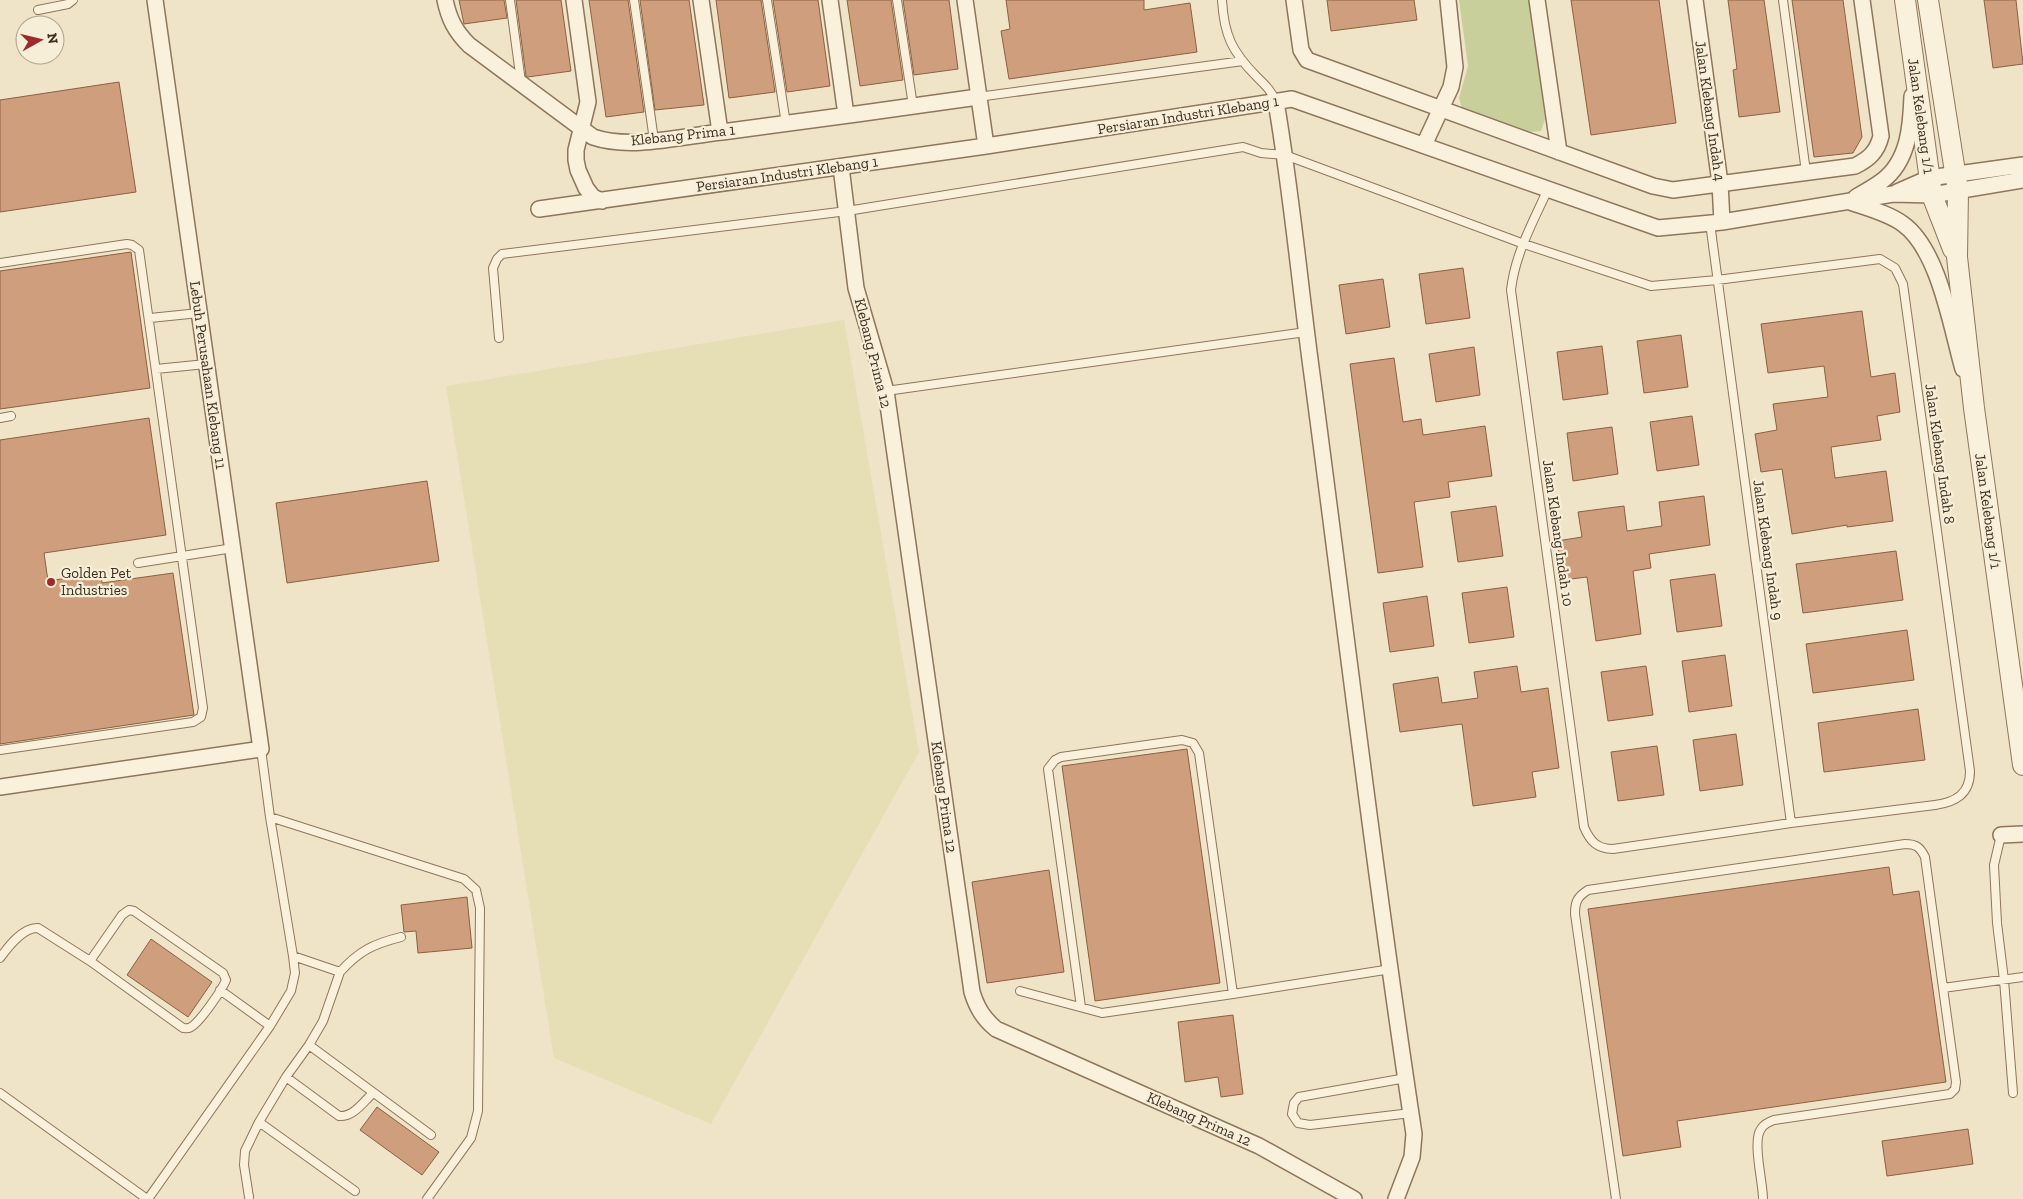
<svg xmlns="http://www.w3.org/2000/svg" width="2023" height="1199" viewBox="0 0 2023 1199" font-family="'Zilla Slab',serif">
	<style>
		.farmland { fill: #e6deb5 }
		.green { fill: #c9cf9b }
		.building { fill: #cf9f7d; stroke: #8d5f41 }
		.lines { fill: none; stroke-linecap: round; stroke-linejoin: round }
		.service-casing { stroke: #8d765c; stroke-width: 10 }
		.minor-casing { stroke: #8d765c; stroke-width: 18 }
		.tertiary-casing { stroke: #8d765c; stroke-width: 22 }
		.service { stroke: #faf1dc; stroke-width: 8 }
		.minor { stroke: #faf1dc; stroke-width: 15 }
		.tertiary { stroke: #faf1dc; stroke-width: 20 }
		.poi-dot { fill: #9e2a2b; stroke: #f7eed8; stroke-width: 2 }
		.labels { text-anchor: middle; stroke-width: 4.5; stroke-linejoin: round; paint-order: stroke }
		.street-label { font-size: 15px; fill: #3d2e20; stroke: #f7eed8 }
		.poi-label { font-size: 15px; fill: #3d2e20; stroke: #f7eed8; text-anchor: start }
	</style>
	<rect width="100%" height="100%" fill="#f0e4c8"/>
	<path class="farmland" d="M 844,320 L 919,752 L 711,1124 L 554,1058 L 446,386 Z"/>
	<path class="green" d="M 1459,0 L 1529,0 L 1545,119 L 1541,131 L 1530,132 L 1463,111 L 1459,98 L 1468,66 Z"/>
	<path class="building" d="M 459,0 L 504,0 L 507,18 L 464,24 Z
		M 516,0 L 561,0 L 571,71 L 528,77 L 526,76 Z
		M 589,0 L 628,0 L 644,112 L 606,117 Z
		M 640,0 L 689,0 L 704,105 L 655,110 Z
		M 716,0 L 761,0 L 775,92 L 729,98 Z
		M 773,0 L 818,0 L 830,86 L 787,92 Z
		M 847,0 L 891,0 L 903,80 L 860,86 Z
		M 903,0 L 949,0 L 958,69 L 914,75 Z
		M 1006,0 L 1144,0 L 1144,10 L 1190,3 L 1197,52 L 1009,79 L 1001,31 L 1010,29 Z
		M 1327,0 L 1414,0 L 1417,20 L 1331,31 Z
		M 1571,0 L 1659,0 L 1676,123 L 1591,135 Z
		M 1728,0 L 1764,0 L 1780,112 L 1739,117 L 1733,70 L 1737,69 Z
		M 1792,0 L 1843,0 L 1862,137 L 1853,153 L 1814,157 Z
		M 1984,0 L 2016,0 L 2023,64 L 1993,68 Z
		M 119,82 L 136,192 L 0,212 L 0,100 Z
		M 131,252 L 150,388 L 0,409 L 0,271 Z
		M 1463,268 L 1470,318 L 1426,324 L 1419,274 Z
		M 1383,279 L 1390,327 L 1346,334 L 1339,285 Z
		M 1862,311 L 1871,377 L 1895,373 L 1900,412 L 1877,416 L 1881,440 L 1831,447 L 1835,478 L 1886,471 L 1893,521 L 1847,527 L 1847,525 L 1792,534 L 1782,469 L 1761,472 L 1755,434 L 1777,430 L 1773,404 L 1828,397 L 1824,366 L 1768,373 L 1761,324 Z
		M 1681,335 L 1688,387 L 1644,393 L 1637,341 Z
		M 1602,346 L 1608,394 L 1563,400 L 1557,352 Z
		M 1474,347 L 1480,395 L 1436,402 L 1429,354 Z
		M 1394,358 L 1403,422 L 1421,419 L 1423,435 L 1485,426 L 1492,476 L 1448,482 L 1450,497 L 1414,502 L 1423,567 L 1378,573 L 1350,364 Z
		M 1692,416 L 1699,465 L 1657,471 L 1650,422 Z
		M 149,418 L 166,535 L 44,553 L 48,581 L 101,573 L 102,583 L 173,573 L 194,715 L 0,744 L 0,440 Z
		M 1612,427 L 1618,474 L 1573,481 L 1567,433 Z
		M 427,481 L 439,561 L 287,583 L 276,503 Z
		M 1704,496 L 1710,545 L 1649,554 L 1651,568 L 1633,571 L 1641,634 L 1596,641 L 1587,577 L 1563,580 L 1557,541 L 1582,537 L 1578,512 L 1624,506 L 1627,531 L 1662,526 L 1659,502 Z
		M 1496,506 L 1503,556 L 1458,562 L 1451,512 Z
		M 1896,551 L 1903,600 L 1803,613 L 1796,564 Z
		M 1715,574 L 1722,626 L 1677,632 L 1670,580 Z
		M 1507,587 L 1514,637 L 1469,643 L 1462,593 Z
		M 1427,596 L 1434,646 L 1390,652 L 1383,603 Z
		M 1907,630 L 1914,680 L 1813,693 L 1806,644 Z
		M 1725,655 L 1732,706 L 1689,712 L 1682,661 Z
		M 1517,666 L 1521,692 L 1548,688 L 1559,768 L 1532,772 L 1536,797 L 1473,806 L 1462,724 L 1400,732 L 1393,684 L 1438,677 L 1442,703 L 1478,698 L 1474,672 Z
		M 1646,666 L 1653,715 L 1608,721 L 1601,672 Z
		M 1918,709 L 1925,760 L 1824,772 L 1818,723 Z
		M 1736,734 L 1743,785 L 1700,791 L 1693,740 Z
		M 1657,746 L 1664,795 L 1618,801 L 1611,752 Z
		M 1187,749 L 1220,983 L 1095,1001 L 1062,766 Z
		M 1889,867 L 1893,895 L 1919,891 L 1946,1082 L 1677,1121 L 1681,1147 L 1623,1156 L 1588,909 Z
		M 1049,870 L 1064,972 L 987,983 L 972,882 Z
		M 467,897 L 472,948 L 418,953 L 416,931 L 404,932 L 401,905 Z
		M 151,939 L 212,982 L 188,1017 L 127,975 Z
		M 1233,1015 L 1243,1094 L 1221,1097 L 1218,1077 L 1185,1082 L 1178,1022 Z
		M 377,1107 L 439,1152 L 422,1175 L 360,1130 Z
		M 1968,1129 L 1973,1164 L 1887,1176 L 1882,1141 Z"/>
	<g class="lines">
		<defs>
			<path id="service" d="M 510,0 L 521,82
				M 634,0 L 654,140
				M 767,0 L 786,124
				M 897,0 L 913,106
				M 1222,0 C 1224,35 1232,52 1257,77 C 1265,85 1271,90 1276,102
				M 1783,0 L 1806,172
				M 38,10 L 68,4 L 73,0
				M 978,97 L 1243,61
				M 1710,223 L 1791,823
				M 0,263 L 127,244 L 132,245 L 139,250 L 203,708 L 201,717 L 193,722 L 0,750
				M 150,318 L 199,313
				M 499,338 L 493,268 L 497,259 L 502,254 L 847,211 L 1243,147 L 1261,153 L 1285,155 L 1524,244 L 1651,286 L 1717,280 L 1880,259 L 1895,268 L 1903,284 L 1970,771 C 1970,794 1956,802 1935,805 L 1791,823 L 1613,849 C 1597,849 1590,841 1584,827 L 1511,290 C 1515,254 1533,222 1548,189
				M 156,369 L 206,364
				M 886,391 L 1306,332
				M 0,418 L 11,416
				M 138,563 L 233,548
				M 270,817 L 464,879 L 476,890 L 480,908 L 478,1111 L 471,1138 L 427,1199
				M 2001,835 L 1994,865 L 1997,923 L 2004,980 L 2013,1093
				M 293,956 L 340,972 C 359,951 373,944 401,937
				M 0,958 C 8,947 23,927 38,928 L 90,961 L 183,1028 C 187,1028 188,1029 191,1027 C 200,1022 222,990 226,980 L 223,973 L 134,911 L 129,910 L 122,915 L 90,961
				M 220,990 L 270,1026
				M 1020,991 L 1102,1013 L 1233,994 L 1391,969
				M 1081,1007 L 1048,769 L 1055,760 L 1061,757 L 1182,740 L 1193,743 L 1199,753 L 1233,994
				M 309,1045 L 431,1135
				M 286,1077 L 339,1116 C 354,1117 363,1102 373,1093
				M 1406,1078 L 1299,1097 L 1294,1103 L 1292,1114 L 1298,1123 L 1310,1125 L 1411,1113
				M 0,1093 L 147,1199
				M 259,1122 L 355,1191
				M 249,1197 L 244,1165 L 245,1151 L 259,1122 L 286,1077 L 309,1045 L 323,1021 L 340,972
				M 148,1199 L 270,1026 L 291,991 L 295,973 L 293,956 L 270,817 L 261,749
				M 1616,1199 L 1575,914 C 1575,902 1577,897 1588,890 L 1905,844 C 1916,844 1920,847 1925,857 L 1943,988
				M 1763,1199 C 1763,1182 1752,1141 1761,1129 C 1764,1124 1768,1122 1774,1120 L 1950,1094 L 1955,1089 L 1956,1082 L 1943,988 L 2023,977"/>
			<path id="minor" d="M 445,0 C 449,19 455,31 469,45 L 593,137 C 631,150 683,136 722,132 C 807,121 893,109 978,97
				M 574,0 L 588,102 L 576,150 L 576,160 L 578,170 L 586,188 L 593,197 L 602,201
				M 701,0 L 720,132
				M 830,0 L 846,115
				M 965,0 L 986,146
				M 1294,0 L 1301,50 L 1307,60 L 1653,186 L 1673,190 L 1855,166 C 1869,159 1877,152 1881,136 L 1862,0
				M 1537,0 L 1559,152
				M 1695,0 L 1720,183 L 1722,222
				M 1276,102 C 1292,195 1300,288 1313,382 C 1346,632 1376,884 1414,1134 L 1412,1157 L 1396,1199
				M 1424,145 L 1451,87 L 1455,67 L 1448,0
				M 841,167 L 856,288 L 886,391 L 972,992 C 977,1008 983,1018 996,1029 L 1259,1146 L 1354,1199
				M 1897,192 L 1929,178 L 2023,165
				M 1856,197 C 1865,192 1874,187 1882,181 C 1909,161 1911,125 1912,96
				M 1850,202 C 1867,208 1888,213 1903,224 C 1939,250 1951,327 1963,369
				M 539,209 L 986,146 L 1292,99 L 1658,228 L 1722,222 L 1893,194 L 1932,195 L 2023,180
				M 0,787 L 261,749 L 155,0
				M 2001,835 L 2023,834"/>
			<path id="tertiary" d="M 1905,0 L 1932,195 L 1953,249
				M 1928,0 L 1958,191 L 1957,257 L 1974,408 L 2023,765"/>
		</defs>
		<use href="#service" class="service-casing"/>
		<use href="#minor" class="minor-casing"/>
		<use href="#tertiary" class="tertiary-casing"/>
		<use href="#service" class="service"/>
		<use href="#minor" class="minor"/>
		<use href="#tertiary" class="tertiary"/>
	</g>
	<circle class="poi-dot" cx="51" cy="582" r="5"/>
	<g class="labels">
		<g class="street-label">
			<text transform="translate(1710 111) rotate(82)" y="5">Jalan Klebang Indah 4</text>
			<text transform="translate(1188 115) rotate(-9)" y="5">Persiaran Industri Klebang 1</text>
			<text transform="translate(1921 116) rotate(82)" y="5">Jalan Kelebang 1/1</text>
			<text transform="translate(683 135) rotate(-6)" y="5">Klebang Prima 1</text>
			<text transform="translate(787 174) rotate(-8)" y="5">Persiaran Industri Klebang 1</text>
			<text transform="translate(873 353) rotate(76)" y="5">Klebang Prima 12</text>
			<text transform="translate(208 375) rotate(82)" y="5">Lebuh Perusahaan Klebang 11</text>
			<text transform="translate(1940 454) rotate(82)" y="5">Jalan Klebang Indah 8</text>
			<text transform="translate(1988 511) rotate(82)" y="5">Jalan Kelebang 1/1</text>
			<text transform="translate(1558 533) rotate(82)" y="5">Jalan Klebang Indah 10</text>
			<text transform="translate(1768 550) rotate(82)" y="5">Jalan Klebang Indah 9</text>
			<text transform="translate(944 797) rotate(82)" y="5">Klebang Prima 12</text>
			<text transform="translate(1199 1119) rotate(24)" y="5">Klebang Prima 12</text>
		</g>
		<g class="poi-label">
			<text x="61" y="578">Golden Pet<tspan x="61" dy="17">Industries</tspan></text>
		</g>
	</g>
	<g transform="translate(40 40) rotate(82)"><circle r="24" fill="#f7eed8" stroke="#ada18e"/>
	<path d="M0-4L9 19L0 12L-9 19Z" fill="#9e2a2b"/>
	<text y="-8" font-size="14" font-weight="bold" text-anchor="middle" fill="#3d2e20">N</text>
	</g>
</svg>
